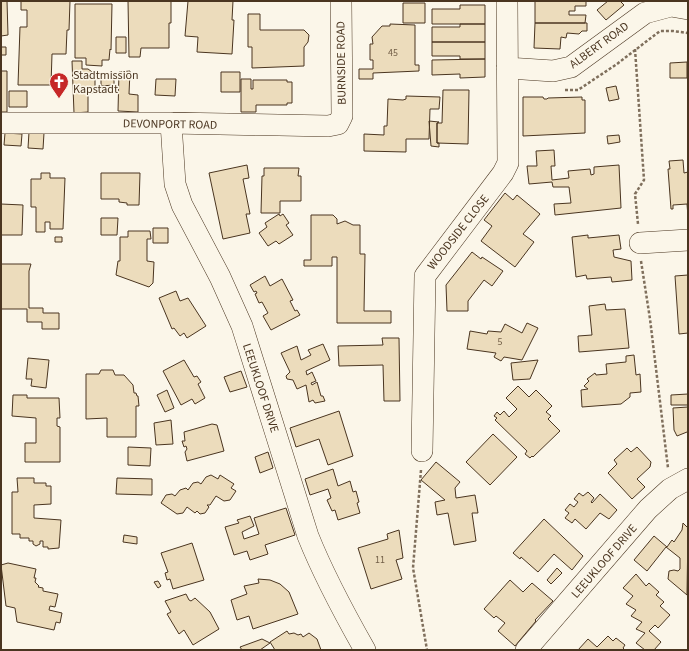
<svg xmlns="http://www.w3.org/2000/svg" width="689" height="651" viewBox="0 0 689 651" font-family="'Source Sans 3',sans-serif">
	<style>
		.building { fill: #ecdcbc; stroke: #4a3520 }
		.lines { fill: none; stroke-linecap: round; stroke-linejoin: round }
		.minor-casing { stroke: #4a3520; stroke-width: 22 }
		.path { stroke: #7f6f5c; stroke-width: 2.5; stroke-dasharray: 3 2; stroke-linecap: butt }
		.minor { stroke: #fbf6e9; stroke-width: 21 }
		.labels { text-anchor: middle; stroke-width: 3; stroke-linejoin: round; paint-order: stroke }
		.number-label { font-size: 10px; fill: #725f47 }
		.street-label { font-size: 12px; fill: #4a3520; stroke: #fbf6e9 }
		.poi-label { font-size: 12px; fill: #4a3520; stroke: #fbf6e9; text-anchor: start }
	</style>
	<rect width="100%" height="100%" fill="#fbf6e9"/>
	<path class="building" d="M 1,1 L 7,1 L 8,35 L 1,36 Z
		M 21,1 L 70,1 L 69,30 L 67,30 L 66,54 L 52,54 L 51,85 L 18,85 L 20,27 L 27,27 L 27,10 L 21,10 Z
		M 128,1 L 171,1 L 171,23 L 169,23 L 169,48 L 141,48 L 140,57 L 129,57 Z
		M 188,1 L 233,1 L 232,20 L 234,20 L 232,54 L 197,52 L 198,37 L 185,36 Z
		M 535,1 L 586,1 L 586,6 L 575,6 L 575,11 L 569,11 L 569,15 L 586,15 L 585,23 L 535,23 Z
		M 608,1 L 620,1 L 624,5 L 606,20 L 597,10 Z
		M 403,3 L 425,3 L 425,23 L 403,23 Z
		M 75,4 L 112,4 L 111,50 L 110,49 L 109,60 L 102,60 L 102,66 L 86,65 L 86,58 L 75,58 Z
		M 460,5 L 485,5 L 485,24 L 432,24 L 432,9 L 460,9 Z
		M 248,14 L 260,14 L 260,30 L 304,30 L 309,35 L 308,42 L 304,47 L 304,66 L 252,68 L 252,47 L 248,47 Z
		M 535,23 L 587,23 L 587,31 L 582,31 L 579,34 L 567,33 L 566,38 L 561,37 L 560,49 L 534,48 Z
		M 390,24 L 415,25 L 415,65 L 419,65 L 419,71 L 373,73 L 373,79 L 359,79 L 359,69 L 373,69 L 373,60 L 370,60 L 370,44 L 373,44 L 372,37 L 382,26 L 390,26 Z
		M 460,24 L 485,24 L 485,42 L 432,42 L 432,27 L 460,27 Z
		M 116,37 L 126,37 L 126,53 L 116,53 Z
		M 432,42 L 485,42 L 485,59 L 460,59 L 460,56 L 432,56 Z
		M 1,47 L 6,47 L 6,55 L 1,55 Z
		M 485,59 L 485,77 L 460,78 L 460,74 L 432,75 L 432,60 Z
		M 72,61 L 82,61 L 82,69 L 88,69 L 95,74 L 95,93 L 88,93 L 88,112 L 74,113 Z
		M 687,62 L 687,78 L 670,78 L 670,63 Z
		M 1,71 L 7,71 L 7,112 L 1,112 Z
		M 130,71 L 129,94 L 138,95 L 138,112 L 118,111 L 119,72 Z
		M 221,72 L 240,72 L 240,92 L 221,92 Z
		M 114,74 L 114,85 L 101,86 L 101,75 Z
		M 156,79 L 176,79 L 175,96 L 155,95 Z
		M 241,79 L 251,79 L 251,89 L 253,89 L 253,80 L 287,80 L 287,82 L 292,82 L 292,103 L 287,103 L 287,105 L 256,105 L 256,112 L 241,112 Z
		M 616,86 L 619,99 L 609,101 L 606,88 Z
		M 443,90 L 469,90 L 468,144 L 437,143 L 437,123 L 442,123 Z
		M 9,91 L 27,91 L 27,107 L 9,107 Z
		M 406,96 L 440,97 L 439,109 L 430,109 L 429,139 L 406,139 L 406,152 L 364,151 L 364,134 L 384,135 L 384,126 L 387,126 L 388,99 L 403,100 L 406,99 Z
		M 523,97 L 543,97 L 544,99 L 547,99 L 548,98 L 582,97 L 582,100 L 585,100 L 585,133 L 523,136 Z
		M 429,121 L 439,122 L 437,123 L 437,143 L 439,143 L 439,147 L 431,146 Z
		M 29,132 L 44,133 L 43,149 L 28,148 Z
		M 5,133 L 22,134 L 21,146 L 4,145 Z
		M 619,135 L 620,142 L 608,144 L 607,136 Z
		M 554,150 L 555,166 L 551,166 L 552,180 L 569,178 L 568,171 L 590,169 L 591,175 L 594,174 L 594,167 L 619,165 L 621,208 L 555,215 L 554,204 L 571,203 L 569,187 L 553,187 L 552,182 L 529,184 L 527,166 L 537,166 L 536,151 Z
		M 683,160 L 684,173 L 688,172 L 688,217 L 687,204 L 673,205 L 673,209 L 671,209 L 668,169 L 670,169 L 669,161 Z
		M 247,165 L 249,178 L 243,179 L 250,214 L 246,214 L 250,233 L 223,239 L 209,173 Z
		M 264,168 L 299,168 L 298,176 L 301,176 L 301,201 L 280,201 L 280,213 L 261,213 L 262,176 L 264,176 Z
		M 41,173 L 50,173 L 50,178 L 65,178 L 63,229 L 50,229 L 50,222 L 45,222 L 45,232 L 36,232 L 36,207 L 31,207 L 31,179 L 41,179 Z
		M 101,173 L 140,173 L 139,205 L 127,205 L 127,203 L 119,202 L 119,199 L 101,199 Z
		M 505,193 L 513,200 L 517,195 L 540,214 L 523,234 L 534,242 L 515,267 L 481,241 L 492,226 L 484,220 Z
		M 1,204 L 23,205 L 22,235 L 1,235 Z
		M 279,214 L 280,216 L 283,214 L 289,223 L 286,225 L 293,235 L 279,244 L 276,241 L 268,246 L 259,233 L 267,227 L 265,223 Z
		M 311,215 L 333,215 L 337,219 L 337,224 L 345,221 L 353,225 L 360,225 L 360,254 L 365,254 L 364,311 L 391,311 L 391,323 L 337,323 L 337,257 L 332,257 L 332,266 L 304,266 L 304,260 L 311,260 Z
		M 101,218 L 118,218 L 117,235 L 101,235 Z
		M 153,228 L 168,228 L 168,243 L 153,243 Z
		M 128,231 L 150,231 L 151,239 L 147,239 L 147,261 L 154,262 L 153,283 L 149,287 L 116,275 L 118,261 L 120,261 L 120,237 L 128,237 Z
		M 588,235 L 588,238 L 619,235 L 621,249 L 613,250 L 614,257 L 631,261 L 632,280 L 612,282 L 611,277 L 587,279 L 586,275 L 576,277 L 572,237 Z
		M 55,237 L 62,237 L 62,242 L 55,242 Z
		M 472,252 L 481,259 L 482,257 L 503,271 L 492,286 L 484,280 L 468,301 L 468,311 L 447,311 L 446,285 Z
		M 1,264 L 31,264 L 29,271 L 29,308 L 43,308 L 43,313 L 59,313 L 59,329 L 42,329 L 42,322 L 27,322 L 27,309 L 1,309 Z
		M 688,275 L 688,333 L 679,334 L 675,276 Z
		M 265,276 L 270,286 L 282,279 L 293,300 L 290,301 L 295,311 L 297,310 L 300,315 L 271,330 L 263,316 L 268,313 L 262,302 L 259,303 L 255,294 L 257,293 L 256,291 L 254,292 L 250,285 Z
		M 176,291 L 180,301 L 188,298 L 206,326 L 187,338 L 184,333 L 180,336 L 174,328 L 172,329 L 159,298 Z
		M 605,304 L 606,310 L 625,309 L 629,348 L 579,352 L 578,336 L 592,335 L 589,306 Z
		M 527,323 L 538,328 L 522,360 L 504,357 L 501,361 L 494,357 L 496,353 L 467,349 L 470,331 L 487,334 L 488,331 L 501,332 L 505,324 L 522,333 Z
		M 382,338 L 399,338 L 400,401 L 384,401 L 383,365 L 339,366 L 338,346 L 383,345 Z
		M 323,344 L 330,360 L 306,371 L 307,375 L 312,372 L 316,381 L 311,383 L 312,385 L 317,382 L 321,396 L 323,396 L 325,401 L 315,403 L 313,400 L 309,402 L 306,385 L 297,389 L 293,380 L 287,379 L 286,376 L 290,372 L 281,353 L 297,346 L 301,360 L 311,355 L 308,350 Z
		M 634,355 L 636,375 L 640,374 L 641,392 L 630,393 L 630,397 L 621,404 L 582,407 L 581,390 L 588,389 L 584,386 L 589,381 L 587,379 L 595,373 L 596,375 L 607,374 L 606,364 L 626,362 L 626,356 Z
		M 28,358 L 49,360 L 46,388 L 31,386 L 32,379 L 26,379 Z
		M 184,360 L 194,377 L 197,376 L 201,382 L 198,384 L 205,398 L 195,404 L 192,399 L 181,405 L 163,371 Z
		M 538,360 L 530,379 L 513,380 L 511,363 Z
		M 101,370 L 113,370 L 115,375 L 124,375 L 133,385 L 134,393 L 136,393 L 137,396 L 138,396 L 139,406 L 136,406 L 136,437 L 107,437 L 107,418 L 86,419 L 86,374 L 99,374 Z
		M 241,371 L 247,387 L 230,392 L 224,377 Z
		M 518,386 L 529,397 L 536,390 L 552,406 L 546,412 L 551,416 L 548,419 L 560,431 L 533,457 L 532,456 L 530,458 L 525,454 L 527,451 L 495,420 L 497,418 L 494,416 L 497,412 L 500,415 L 504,411 L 509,417 L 517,409 L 506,398 Z
		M 167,390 L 174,408 L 165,412 L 157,395 Z
		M 688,394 L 688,405 L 671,405 L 671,395 Z
		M 13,395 L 27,395 L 27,398 L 59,398 L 60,418 L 57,418 L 57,426 L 60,427 L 60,462 L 25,462 L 25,443 L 36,443 L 36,418 L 12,416 Z
		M 688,407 L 688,433 L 687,432 L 677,436 L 674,430 L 673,408 Z
		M 339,411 L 353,456 L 328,465 L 319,439 L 296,447 L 290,428 Z
		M 171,420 L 173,444 L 156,445 L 154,423 Z
		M 212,424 L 217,425 L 224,451 L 187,461 L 185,452 L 187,449 L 186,446 L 184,447 L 182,441 L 185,441 L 184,432 Z
		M 493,434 L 517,457 L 490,485 L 466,462 Z
		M 128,447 L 151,448 L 150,466 L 128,465 Z
		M 637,447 L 651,462 L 650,467 L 637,479 L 645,487 L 632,499 L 608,473 L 617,464 L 614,460 L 627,448 L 631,452 Z
		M 268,452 L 273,468 L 260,473 L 255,457 Z
		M 436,462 L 460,482 L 455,488 L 456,498 L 475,495 L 478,513 L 472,513 L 476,541 L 454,545 L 448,513 L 437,515 L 435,502 L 445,500 L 421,480 Z
		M 333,469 L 338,486 L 350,481 L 353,492 L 356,491 L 359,502 L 357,503 L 360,513 L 338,520 L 335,510 L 332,511 L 327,500 L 331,498 L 328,489 L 310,495 L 305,479 Z
		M 211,475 L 218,479 L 220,475 L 234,484 L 231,488 L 236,491 L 230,500 L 224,501 L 216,496 L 210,505 L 207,505 L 209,507 L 205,513 L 200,514 L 197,511 L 195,513 L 187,507 L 183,513 L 177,514 L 161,503 L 166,495 L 172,494 L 175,496 L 180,490 L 186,488 L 188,490 L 193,483 L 198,482 L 201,484 L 206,477 Z
		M 17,478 L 34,478 L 34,483 L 46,483 L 46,486 L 51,486 L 51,504 L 34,505 L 34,518 L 61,520 L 59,548 L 48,549 L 48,547 L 43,547 L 43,541 L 40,541 L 40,544 L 36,546 L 33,544 L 33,541 L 29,541 L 29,538 L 20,538 L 20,534 L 12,534 L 12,492 L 18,492 Z
		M 117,478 L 152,479 L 152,495 L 116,494 Z
		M 588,492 L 594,498 L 591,502 L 592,503 L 600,494 L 617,510 L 609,519 L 600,513 L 586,529 L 575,519 L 572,523 L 565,518 L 569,513 L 565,510 L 570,504 L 574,507 L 578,502 L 574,499 L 579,493 L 583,496 Z
		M 286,508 L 295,535 L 265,545 L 268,554 L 250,560 L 247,551 L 234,555 L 225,527 L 239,523 L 237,520 L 250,516 L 254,526 L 242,532 L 244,539 L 259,534 L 254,518 Z
		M 544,519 L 583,556 L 572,570 L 554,554 L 538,572 L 521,557 L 520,559 L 513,553 Z
		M 683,523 L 688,528 L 687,595 L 668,579 L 669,571 L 674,570 L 678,571 L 680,569 L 680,558 L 666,547 L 647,571 L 634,560 L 654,536 L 667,547 L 672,540 L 674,542 L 682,530 Z
		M 399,530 L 403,558 L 396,560 L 402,579 L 371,589 L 358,548 L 388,539 L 387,534 Z
		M 124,535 L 137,537 L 137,544 L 123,542 Z
		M 192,543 L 204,580 L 173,589 L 170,579 L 167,580 L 165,573 L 168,572 L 161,553 Z
		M 8,563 L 36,569 L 34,578 L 36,578 L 35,582 L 39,586 L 38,587 L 43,588 L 43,591 L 58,594 L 55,607 L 50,606 L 49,610 L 62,613 L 60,623 L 56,622 L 54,630 L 17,622 L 15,608 L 6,606 L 1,565 Z
		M 557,568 L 562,573 L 551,584 L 547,580 Z
		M 636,574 L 646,586 L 649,583 L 659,592 L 656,595 L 664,602 L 660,606 L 670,615 L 658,628 L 655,625 L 649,631 L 661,642 L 654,650 L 645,650 L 636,643 L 645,633 L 636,629 L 642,622 L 631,616 L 636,610 L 626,604 L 633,596 L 623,588 Z
		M 258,579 L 270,580 L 280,584 L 289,592 L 298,614 L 253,629 L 249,616 L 237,620 L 231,600 L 247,594 L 244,586 L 259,583 Z
		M 510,580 L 523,592 L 532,583 L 553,601 L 535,620 L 536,621 L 515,646 L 498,631 L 505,623 L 496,616 L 494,618 L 484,609 Z
		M 158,581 L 161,586 L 158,588 L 154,582 Z
		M 186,594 L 189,600 L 191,601 L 195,598 L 210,612 L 219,629 L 193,645 L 184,630 L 179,634 L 167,614 L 171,612 L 165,601 Z
		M 287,631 L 289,634 L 294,633 L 298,635 L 301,634 L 303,637 L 309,633 L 317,639 L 321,650 L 275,650 L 270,642 Z
		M 608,636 L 613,641 L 616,638 L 625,645 L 623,648 L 625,650 L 578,650 L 588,639 L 597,647 Z
		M 262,639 L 270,643 L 260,650 L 242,650 L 240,647 Z"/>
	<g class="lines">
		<defs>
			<path id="minor" d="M 507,68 L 553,71 L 571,67 L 645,13 L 671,6 L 688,9
				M 1,123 L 171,123 L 328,126 L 338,124 L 342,116 L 341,1
				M 171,123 L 175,184 L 182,205 L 220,277 L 242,326 L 308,536 C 324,576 344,613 365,650
				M 640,243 L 688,240
				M 422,451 L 425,276 L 503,173 L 508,163 L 507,1
				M 526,650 L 648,509 L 670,489 L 688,479"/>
		</defs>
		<use href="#minor" class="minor-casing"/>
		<path class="path" d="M 635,49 L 644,180 L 635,194 L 638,224
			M 565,90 L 578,90 L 617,64 L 660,31 L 673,31 L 688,33
			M 641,261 L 650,319 L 668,468
			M 421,470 L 413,568 L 427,650"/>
		<use href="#minor" class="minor"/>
	</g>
	<defs>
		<symbol id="church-pin" viewBox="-11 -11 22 30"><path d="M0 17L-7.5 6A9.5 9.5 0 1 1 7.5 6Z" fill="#c62828" stroke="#fbf6e9"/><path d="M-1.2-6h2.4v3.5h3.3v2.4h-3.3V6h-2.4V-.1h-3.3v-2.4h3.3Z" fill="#fff"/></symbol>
	</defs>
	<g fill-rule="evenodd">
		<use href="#church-pin" x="48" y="71" width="22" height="30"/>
	</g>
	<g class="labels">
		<g class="number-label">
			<text x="393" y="56">45</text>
			<text x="500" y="345">5</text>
			<text x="380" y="563">11</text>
		</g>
		<g class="street-label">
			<text transform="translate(599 45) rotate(-36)" y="4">ALBERT ROAD</text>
			<text transform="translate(341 63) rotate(-91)" y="4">BURNSIDE ROAD</text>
			<text transform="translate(170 124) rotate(1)" y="4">DEVONPORT ROAD</text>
			<text transform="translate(458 232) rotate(-52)" y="4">WOODSIDE CLOSE</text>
			<text transform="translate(261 388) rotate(72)" y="4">LEEUKLOOF DRIVE</text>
			<text transform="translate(604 561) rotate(-49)" y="4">LEEUKLOOF DRIVE</text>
		</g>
		<g class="poi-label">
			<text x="73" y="79">Stadtmission<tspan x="73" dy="14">Kapstadt</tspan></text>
		</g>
	</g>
	<rect width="689" height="651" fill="none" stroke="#4a3520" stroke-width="4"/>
</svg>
